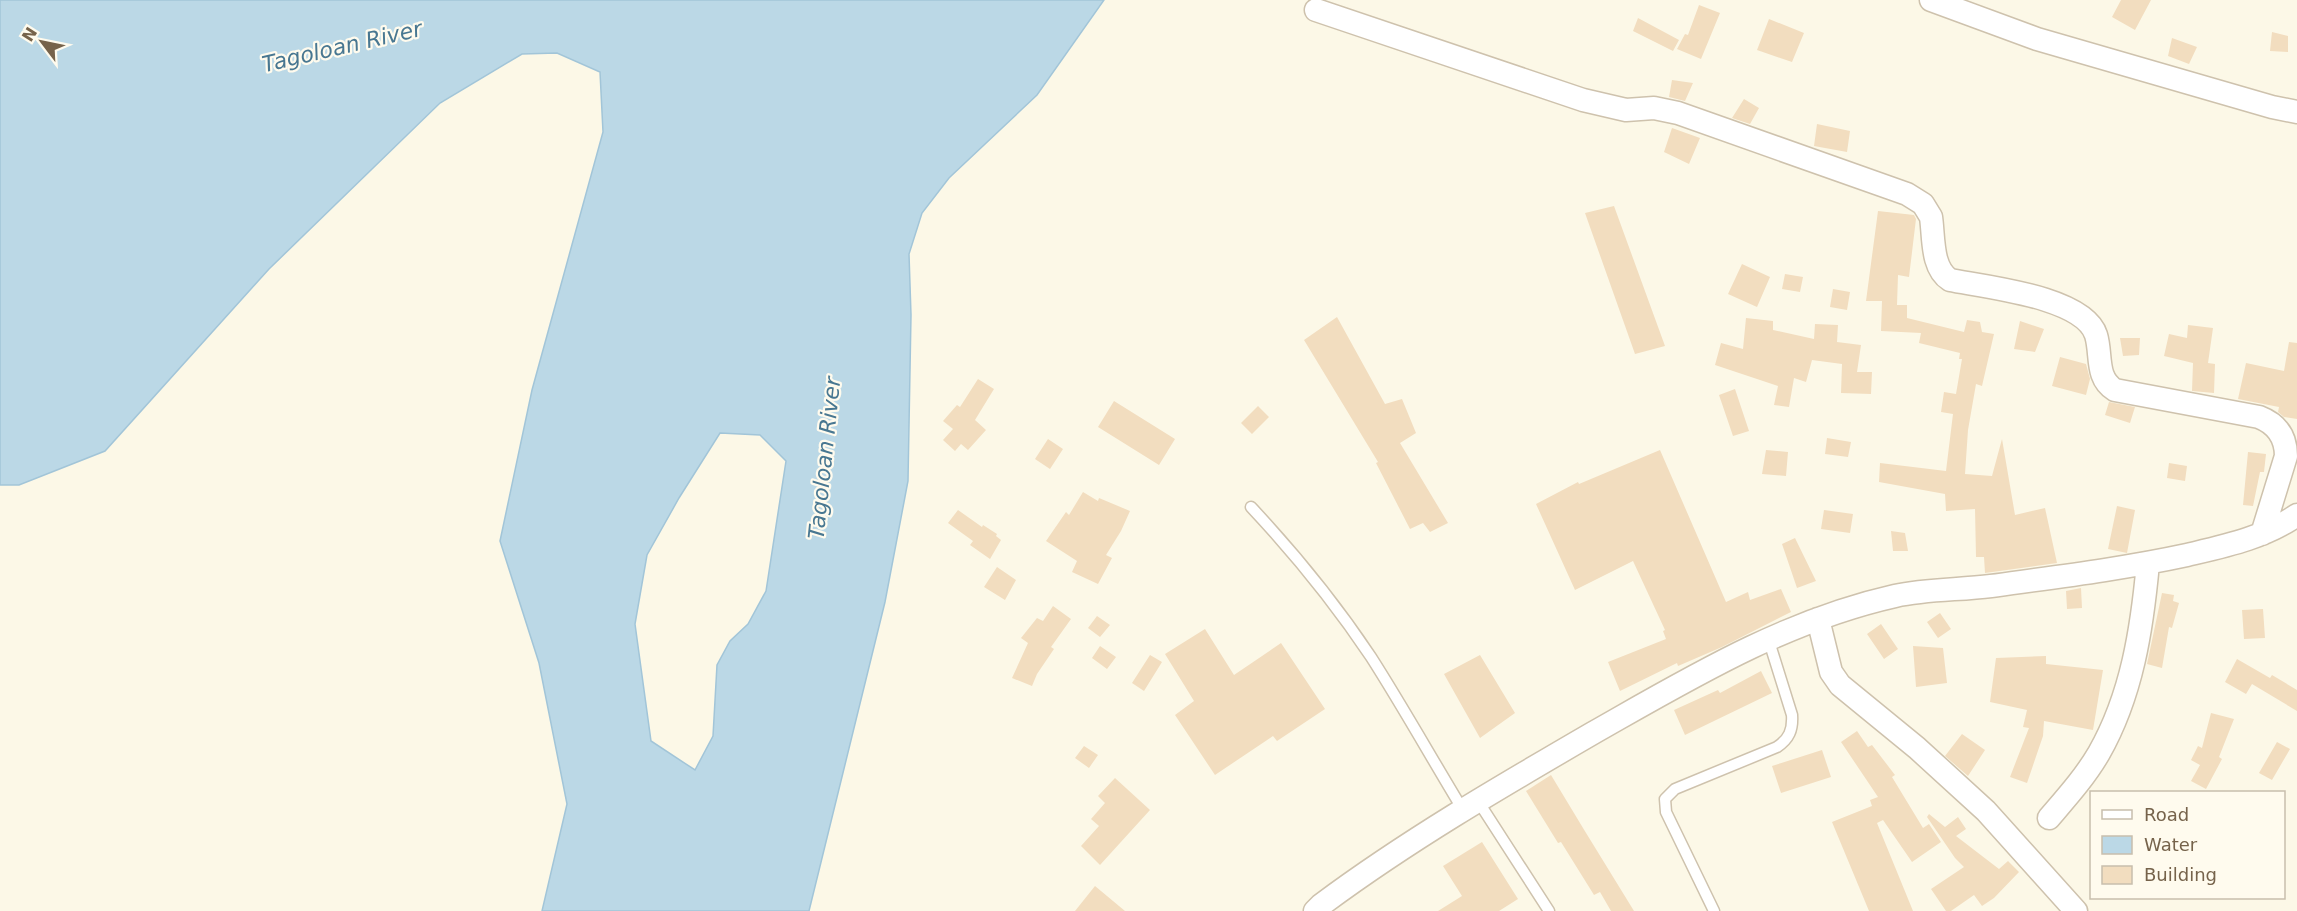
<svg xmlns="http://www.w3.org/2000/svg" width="2297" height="911" viewBox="0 0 2297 911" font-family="'DejaVu Sans',sans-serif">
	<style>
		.water { fill: #bbd8e6; stroke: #a2c5d8; stroke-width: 1.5; fill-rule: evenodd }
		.building { fill: #f2ddbf }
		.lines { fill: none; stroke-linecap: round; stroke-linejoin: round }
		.service-casing { stroke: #cec2ad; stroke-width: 13 }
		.minor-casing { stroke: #cec2ad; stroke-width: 25 }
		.service { stroke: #fff; stroke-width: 10 }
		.minor { stroke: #fff; stroke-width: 22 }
		.labels { text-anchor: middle; stroke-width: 4.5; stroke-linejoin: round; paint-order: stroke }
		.water-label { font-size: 22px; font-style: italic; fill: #487791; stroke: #fffbee }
	</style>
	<rect width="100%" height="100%" fill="#fcf8e7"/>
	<path class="water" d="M 0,0 L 1104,0 L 1037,95 L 949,178 L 922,213 L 909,254 L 911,315 L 908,481 L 885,602 L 809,911 L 542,911 L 567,804 L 539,663 L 500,541 L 532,390 L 603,132 L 600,72 L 557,53 L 522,54 L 440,103 L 269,269 L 105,451 L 19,485 L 0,485 ZM 720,433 L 760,435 L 786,461 L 766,591 L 748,624 L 730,641 L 717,665 L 713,736 L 695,770 L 651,741 L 635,624 L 647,555 L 679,498 Z"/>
	<path class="building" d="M 2121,0 L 2151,0 L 2135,30 L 2112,17 Z
		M 1699,5 L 1720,13 L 1701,59 L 1677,49 L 1685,34 L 1688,35 Z
		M 1638,18 L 1679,40 L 1673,51 L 1633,31 Z
		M 1769,19 L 1804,33 L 1792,62 L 1757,50 Z
		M 2272,32 L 2288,36 L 2288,52 L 2270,51 Z
		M 2172,38 L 2197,47 L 2189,64 L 2168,56 Z
		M 1672,80 L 1693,83 L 1685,101 L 1669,97 Z
		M 1744,99 L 1759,108 L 1750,124 L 1732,118 Z
		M 1817,124 L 1850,131 L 1847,152 L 1814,146 Z
		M 1672,128 L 1700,138 L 1689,164 L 1664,152 Z
		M 1614,206 L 1665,346 L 1635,354 L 1585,213 Z
		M 1878,211 L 1914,215 L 1916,219 L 1909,277 L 1898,275 L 1897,305 L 1907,305 L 1907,318 L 1964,332 L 1967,320 L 1980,322 L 1982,332 L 1994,334 L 1982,386 L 1976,384 L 1968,430 L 1965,474 L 1992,476 L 2002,439 L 2015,515 L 2045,508 L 2057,563 L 1985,573 L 1984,557 L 1976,557 L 1975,509 L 1946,511 L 1945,494 L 1879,482 L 1880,463 L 1946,471 L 1953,414 L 1941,412 L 1944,392 L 1956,394 L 1962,359 L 1959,359 L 1960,353 L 1919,343 L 1921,333 L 1881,331 L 1882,301 L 1866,301 Z
		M 1742,264 L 1770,277 L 1757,307 L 1728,294 Z
		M 1785,274 L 1803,277 L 1800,292 L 1782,289 Z
		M 1833,289 L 1850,292 L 1847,310 L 1830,307 Z
		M 1337,317 L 1385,404 L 1402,399 L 1416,433 L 1400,443 L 1448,523 L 1430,532 L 1423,523 L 1410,529 L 1376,463 L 1378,462 L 1304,340 Z
		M 1746,318 L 1773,321 L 1773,330 L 1814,339 L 1815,324 L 1838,325 L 1837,342 L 1861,345 L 1857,372 L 1872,372 L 1871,394 L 1841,393 L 1842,364 L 1812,360 L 1806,382 L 1794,378 L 1789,407 L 1774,405 L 1778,386 L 1715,365 L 1721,343 L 1743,349 Z
		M 2020,321 L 2044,329 L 2035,352 L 2014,349 Z
		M 2188,325 L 2213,328 L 2208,363 L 2215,364 L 2214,393 L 2192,391 L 2193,363 L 2164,356 L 2169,334 L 2187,338 Z
		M 2120,338 L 2140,338 L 2139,355 L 2123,356 Z
		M 2289,342 L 2297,343 L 2297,419 L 2284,417 L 2278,412 L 2279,407 L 2238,399 L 2246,363 L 2284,371 Z
		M 2060,357 L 2086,364 L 2090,379 L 2086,395 L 2052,386 Z
		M 978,379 L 994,389 L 975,420 L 986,430 L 968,450 L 961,444 L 955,451 L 943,440 L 953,429 L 943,421 L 957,405 L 960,407 Z
		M 1735,389 L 1749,431 L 1733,436 L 1719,395 Z
		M 1114,401 L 1175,439 L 1159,465 L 1098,427 Z
		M 2109,402 L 2135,407 L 2130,423 L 2105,415 Z
		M 1258,406 L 1269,417 L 1252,434 L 1241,423 Z
		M 1827,438 L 1851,442 L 1848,457 L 1825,454 Z
		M 1048,439 L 1063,449 L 1050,469 L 1035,459 Z
		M 1660,450 L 1726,602 L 1748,592 L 1750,600 L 1781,589 L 1791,612 L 1722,647 L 1678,666 L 1677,663 L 1620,691 L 1608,662 L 1666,639 L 1663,631 L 1665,630 L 1633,561 L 1575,590 L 1536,504 L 1578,482 L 1579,484 Z
		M 1766,450 L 1788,452 L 1786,476 L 1762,474 Z
		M 2248,452 L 2266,454 L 2264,472 L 2260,472 L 2253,506 L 2243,505 Z
		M 2169,463 L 2187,466 L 2185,481 L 2167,478 Z
		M 1083,492 L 1098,501 L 1099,498 L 1130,511 L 1121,531 L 1106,555 L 1112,558 L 1098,584 L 1072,572 L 1077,561 L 1046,541 L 1066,512 L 1069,515 Z
		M 2117,506 L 2135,510 L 2127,553 L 2108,549 Z
		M 958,510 L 982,527 L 983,525 L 997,534 L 996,536 L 1001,540 L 990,559 L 970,545 L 973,541 L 948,523 Z
		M 1824,510 L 1853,514 L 1850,533 L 1821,529 Z
		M 1891,531 L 1905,533 L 1908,551 L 1893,551 Z
		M 1795,538 L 1816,581 L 1797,588 L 1782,544 Z
		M 997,567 L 1016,580 L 1005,600 L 984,587 Z
		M 2081,588 L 2082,608 L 2067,609 L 2066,591 Z
		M 2162,593 L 2174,595 L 2173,601 L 2179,603 L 2172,628 L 2169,627 L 2162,668 L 2147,664 Z
		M 1053,606 L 1071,619 L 1051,647 L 1054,649 L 1037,674 L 1032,686 L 1012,678 L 1028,643 L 1021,638 L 1037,618 L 1043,621 Z
		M 2263,609 L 2265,638 L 2244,639 L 2242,610 Z
		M 1940,613 L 1951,629 L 1938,638 L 1927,622 Z
		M 1097,616 L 1110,625 L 1100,637 L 1088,628 Z
		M 1881,624 L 1898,649 L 1884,659 L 1867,634 Z
		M 1205,629 L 1234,675 L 1281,643 L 1325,709 L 1277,741 L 1273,736 L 1215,775 L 1175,715 L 1194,701 L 1165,654 Z
		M 1100,646 L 1116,657 L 1107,669 L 1092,658 Z
		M 1913,646 L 1943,648 L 1947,683 L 1916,687 Z
		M 1150,655 L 1162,662 L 1144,691 L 1132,683 Z
		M 1480,655 L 1515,713 L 1480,738 L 1444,674 Z
		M 2046,656 L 2046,664 L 2103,670 L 2093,730 L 2044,721 L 2043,736 L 2027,783 L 2010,777 L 2029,728 L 2023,727 L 2027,710 L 1990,702 L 1996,658 Z
		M 2237,659 L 2270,678 L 2272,675 L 2297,690 L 2297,711 L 2252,684 L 2246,694 L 2225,682 Z
		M 1761,671 L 1772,693 L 1685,735 L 1674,710 L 1718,690 L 1720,693 Z
		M 2211,713 L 2234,719 L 2219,757 L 2222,759 L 2206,789 L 2191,781 L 2200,765 L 2191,760 L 2198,746 L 2202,748 Z
		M 1857,731 L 1868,747 L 1872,745 L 1895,775 L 1892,777 L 1923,828 L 1929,824 L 1941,842 L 1912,862 L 1883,820 L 1877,823 L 1913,911 L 1869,911 L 1832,822 L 1872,806 L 1870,800 L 1878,797 L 1841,742 Z
		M 1962,734 L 1985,750 L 1968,776 L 1945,756 Z
		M 2277,742 L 2290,749 L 2272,780 L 2259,773 Z
		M 1084,746 L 1098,755 L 1089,768 L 1075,758 Z
		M 1822,750 L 1831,777 L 1781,793 L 1772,766 Z
		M 1551,775 L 1583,828 L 1634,911 L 1611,911 L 1600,892 L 1594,895 L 1561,842 L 1558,843 L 1526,791 Z
		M 1115,778 L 1150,810 L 1100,865 L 1081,846 L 1099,826 L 1091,819 L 1105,803 L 1098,796 Z
		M 1929,814 L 1945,827 L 1958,817 L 1966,829 L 1956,836 L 1999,869 L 2008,861 L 2019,872 L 1994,898 L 1982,906 L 1974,895 L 1951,911 L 1946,911 L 1931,889 L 1964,867 L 1955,858 L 1927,817 Z
		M 1482,842 L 1518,899 L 1499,911 L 1438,911 L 1462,896 L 1443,866 Z
		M 1095,886 L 1125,911 L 1075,911 Z"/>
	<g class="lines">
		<defs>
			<path id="service" d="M 1251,507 C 1295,554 1335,603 1371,657 C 1403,707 1432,759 1463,810
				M 1478,801 L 1549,911
				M 1714,911 L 1666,812 L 1665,799 L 1675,789 L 1777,747 C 1789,739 1793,730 1792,715 L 1768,638"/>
			<path id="minor" d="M 1931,0 L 2037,39 L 2272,107 L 2297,112
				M 1316,10 L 1583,100 L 1626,110 L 1654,108 L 1678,113 L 1907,194 L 1923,204 L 1931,217 C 1934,237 1931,268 1950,280 C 1986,287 2084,297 2096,335 C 2102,354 2095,378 2115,390 L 2259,417 C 2277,424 2286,437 2286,456 L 2262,534
				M 1818,619 L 1831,672 L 1840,685 L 1917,748 L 1986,811 L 2076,911
				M 2049,818 C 2067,797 2085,777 2099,753 C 2132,695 2142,629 2148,563
				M 1315,911 L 1321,905 C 1407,841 1500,787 1593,733 C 1690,678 1784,621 1895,596 C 1926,589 1959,590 1991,586 C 2056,577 2122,569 2187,555 C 2225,546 2264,538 2297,515"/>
		</defs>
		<use href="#service" class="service-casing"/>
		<use href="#minor" class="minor-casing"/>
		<use href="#service" class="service"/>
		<use href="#minor" class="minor"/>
	</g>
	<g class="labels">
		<g class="water-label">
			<text transform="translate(342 46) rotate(-13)" y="8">Tagoloan River</text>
			<text transform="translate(824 458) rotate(-84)" y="8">Tagoloan River</text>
		</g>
	</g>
	<rect x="2090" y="791" width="195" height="108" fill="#fffbee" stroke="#c8bead" stroke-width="1.5"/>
	<rect x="2102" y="810" width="30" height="9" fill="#ffffff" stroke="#c8bead" stroke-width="1.5"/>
	<text x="2144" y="821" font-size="18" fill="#76634b">Road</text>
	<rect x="2102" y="836" width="30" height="18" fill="#bbd8e6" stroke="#c8bead" stroke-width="1.5"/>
	<text x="2144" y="851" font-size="18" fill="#76634b">Water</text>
	<rect x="2102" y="866" width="30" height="18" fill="#f2ddbf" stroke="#c8bead" stroke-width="1.5"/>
	<text x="2144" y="881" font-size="18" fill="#76634b">Building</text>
	<g transform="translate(42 42) rotate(302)" stroke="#fffbee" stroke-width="4.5" paint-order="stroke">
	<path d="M0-4.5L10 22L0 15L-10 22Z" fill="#76634b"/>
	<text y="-9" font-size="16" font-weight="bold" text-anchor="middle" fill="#76634b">N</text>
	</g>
</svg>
